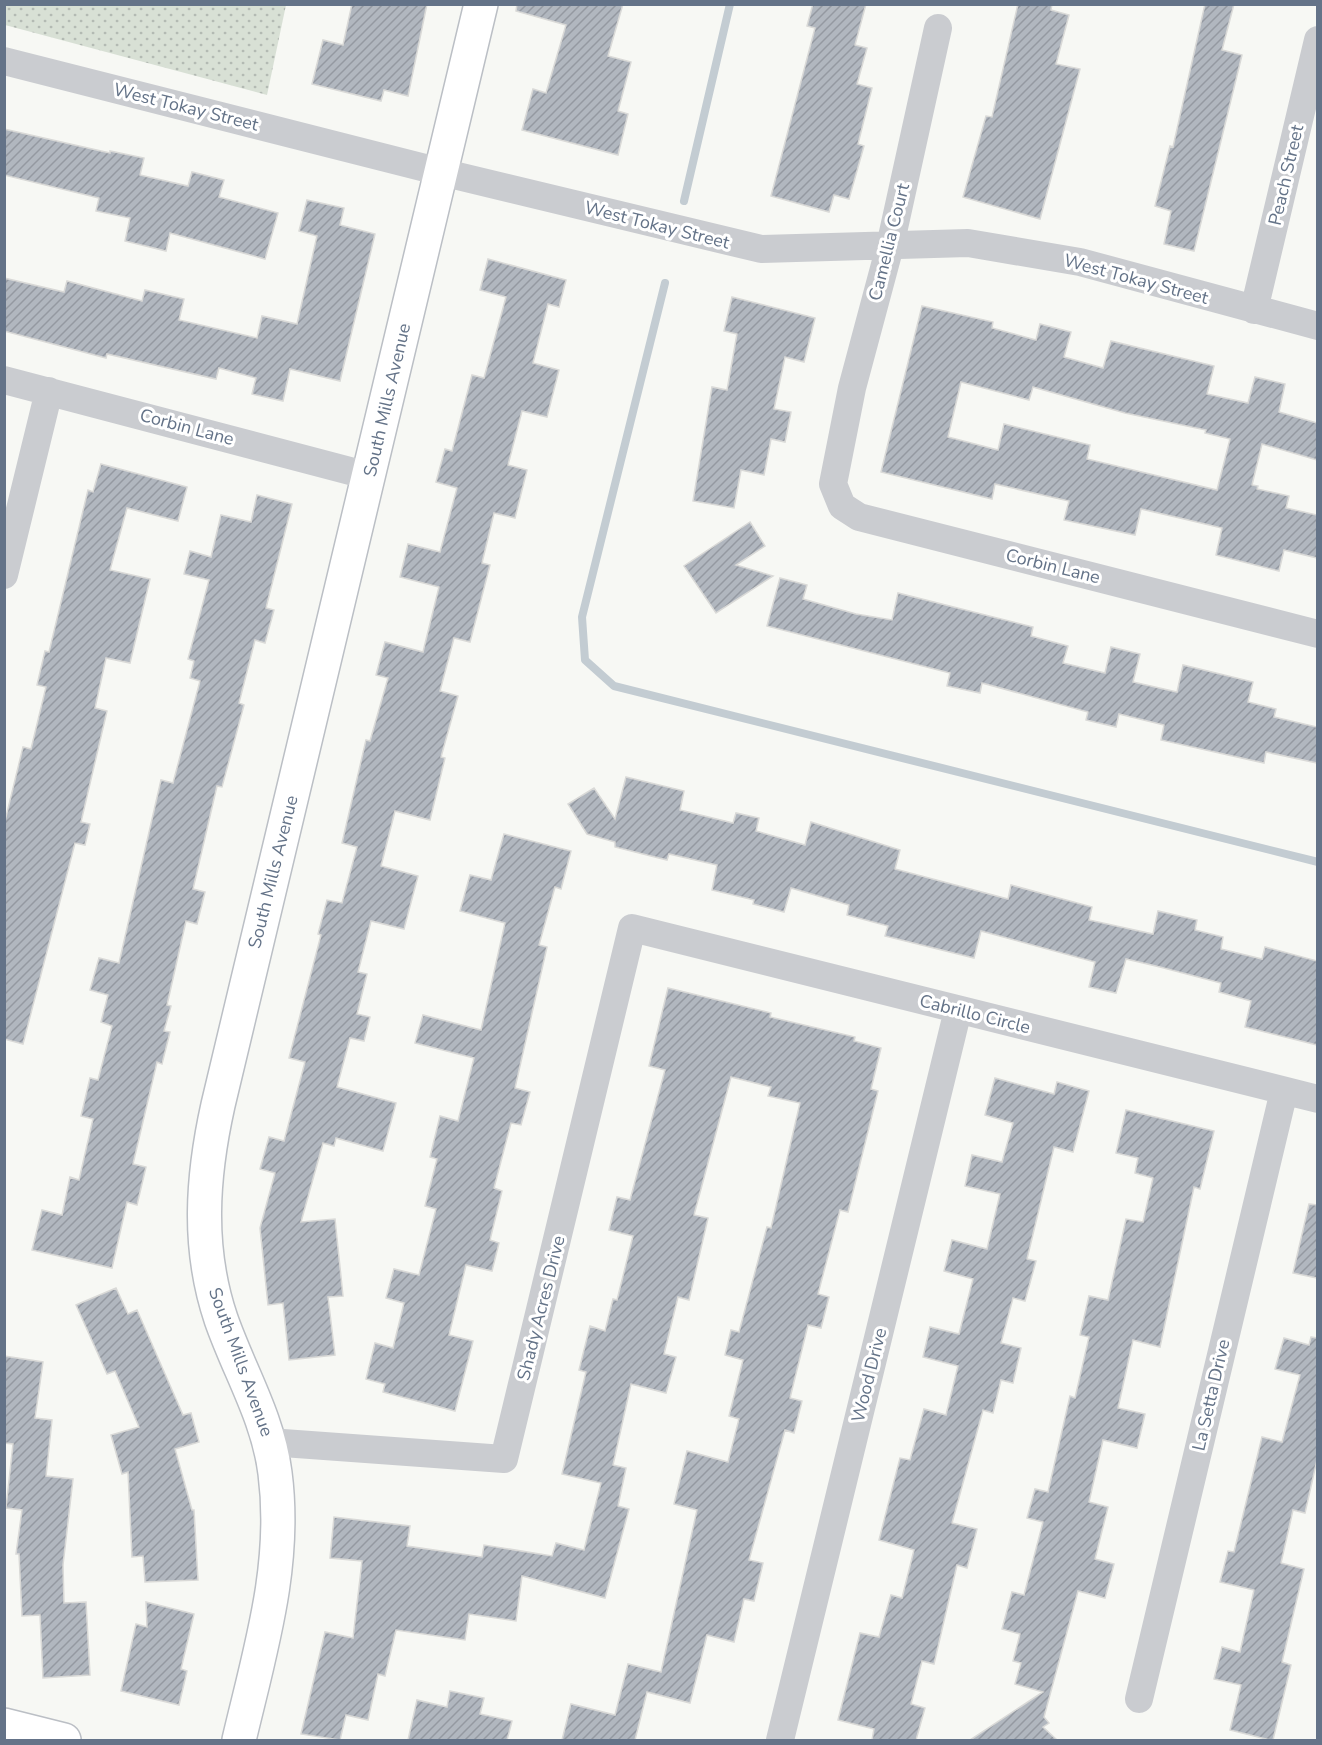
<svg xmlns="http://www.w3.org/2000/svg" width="1322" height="1745" viewBox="0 0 1322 1745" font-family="'Nunito Sans',sans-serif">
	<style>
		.park { fill: url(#park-dots) }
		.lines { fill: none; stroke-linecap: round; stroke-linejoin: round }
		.stream { stroke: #c3ccd2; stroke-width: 8 }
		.building { fill: url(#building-hatch); stroke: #d9d9d7; stroke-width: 1.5; fill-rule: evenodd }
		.secondary-casing { stroke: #bbbfc5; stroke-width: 36 }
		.street { stroke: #caccd0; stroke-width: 28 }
		.secondary { stroke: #fff; stroke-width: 33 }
		.labels { text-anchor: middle; stroke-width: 6; stroke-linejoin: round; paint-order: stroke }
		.street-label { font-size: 18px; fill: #647388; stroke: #fff }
	</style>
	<defs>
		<pattern id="park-dots" width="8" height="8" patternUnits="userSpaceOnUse" patternTransform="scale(1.5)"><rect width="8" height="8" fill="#d8e0d5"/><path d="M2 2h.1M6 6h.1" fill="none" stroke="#b3bab3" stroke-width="1.8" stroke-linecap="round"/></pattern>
		<pattern id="building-hatch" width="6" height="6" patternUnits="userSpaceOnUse" patternTransform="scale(1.5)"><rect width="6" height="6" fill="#b1b7bf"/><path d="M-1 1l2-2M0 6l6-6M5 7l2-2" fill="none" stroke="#9499a1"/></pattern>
	</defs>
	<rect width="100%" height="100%" fill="#f7f8f4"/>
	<path class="park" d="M 4,5 L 5,4 L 286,5 L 267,95 L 5,25 Z"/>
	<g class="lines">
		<path class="stream" d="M 684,201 L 730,4
			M 665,283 L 582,617 L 585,660 L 614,686 L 1318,862"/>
	</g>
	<path class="building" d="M 352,4 L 427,4 L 408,96 L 384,90 L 381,101 L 312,84 L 323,40 L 343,45 Z
		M 517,4 L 623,4 L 608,56 L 631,62 L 618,111 L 628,114 L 618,155 L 522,130 L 533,89 L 546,93 L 566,25 L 516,11 Z
		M 813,4 L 866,4 L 855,45 L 867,48 L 857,84 L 872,88 L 858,144 L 864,146 L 849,199 L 834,195 L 829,212 L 771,196 L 815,28 L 807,26 Z
		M 1018,4 L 1052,4 L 1051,10 L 1069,15 L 1056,64 L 1080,69 L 1040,219 L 963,197 L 986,116 L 992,117 Z
		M 1205,4 L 1234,4 L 1222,50 L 1242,55 L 1194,251 L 1164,244 L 1171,211 L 1155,206 L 1170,146 L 1173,147 Z
		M 4,129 L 110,153 L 110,151 L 144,158 L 140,175 L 188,186 L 192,172 L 224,180 L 219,197 L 278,213 L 265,259 L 170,233 L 166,251 L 125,241 L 130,218 L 96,211 L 99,198 L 4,175 Z
		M 307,200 L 344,208 L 340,225 L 375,234 L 340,381 L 290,369 L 283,401 L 252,394 L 256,378 L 219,368 L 216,379 L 107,354 L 106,358 L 4,331 L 4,278 L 64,292 L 67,281 L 142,301 L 145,290 L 184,299 L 179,320 L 257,338 L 262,316 L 297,324 L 317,236 L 299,231 Z
		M 488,259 L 566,280 L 559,307 L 548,304 L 533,363 L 559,370 L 547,417 L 522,411 L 508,465 L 527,470 L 515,518 L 494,513 L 482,563 L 490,565 L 470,642 L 454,638 L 440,691 L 458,696 L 441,757 L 445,758 L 430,820 L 395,811 L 381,866 L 418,876 L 404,929 L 371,921 L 358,972 L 367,974 L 357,1014 L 370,1017 L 364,1041 L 350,1038 L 337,1087 L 396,1103 L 383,1151 L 336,1138 L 334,1146 L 323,1143 L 301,1222 L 335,1219 L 343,1296 L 328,1297 L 335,1355 L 289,1360 L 283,1303 L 268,1305 L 260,1228 L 275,1173 L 260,1169 L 269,1137 L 284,1141 L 305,1062 L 289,1058 L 321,935 L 318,934 L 327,900 L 342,903 L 357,847 L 342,843 L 366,740 L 370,741 L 388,678 L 376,675 L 385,642 L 423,652 L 439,587 L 400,577 L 408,544 L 440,552 L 457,488 L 436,482 L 445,449 L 452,451 L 472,375 L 484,378 L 506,297 L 480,290 Z
		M 732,297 L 815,318 L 804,362 L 785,357 L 774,409 L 791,412 L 785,442 L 771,439 L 764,475 L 741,470 L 734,508 L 693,501 L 712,387 L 727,390 L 737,334 L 724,331 Z
		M 922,306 L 993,322 L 992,328 L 1036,340 L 1040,324 L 1071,332 L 1064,357 L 1103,368 L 1111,341 L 1214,366 L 1207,394 L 1248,403 L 1255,377 L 1285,384 L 1279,412 L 1317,423 L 1317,460 L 1262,444 L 1252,485 L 1258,486 L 1257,489 L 1289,496 L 1286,508 L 1317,515 L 1317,558 L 1284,550 L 1279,571 L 1216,555 L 1222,528 L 1184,519 L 1141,509 L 1135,535 L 1064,520 L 1069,501 L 1038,494 L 995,484 L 992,499 L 881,472 ZM 961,382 L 1029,400 L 1033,387 L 1125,413 L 1206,430 L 1205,433 L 1230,439 L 1217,490 L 1087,459 L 1090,445 L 1004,424 L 998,450 L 948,437 Z
		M 101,464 L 187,487 L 178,521 L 127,508 L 110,570 L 150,579 L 130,663 L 106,658 L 95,708 L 107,711 L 81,822 L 90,824 L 85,845 L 75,843 L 23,1044 L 4,1039 L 4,825 L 23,747 L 31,749 L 46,687 L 37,685 L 45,651 L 49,652 L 88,490 L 93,492 Z
		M 257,495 L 292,504 L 266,608 L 274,610 L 265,643 L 255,640 L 239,703 L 244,705 L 222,787 L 217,786 L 193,889 L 205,892 L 197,924 L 186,921 L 167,1005 L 171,1006 L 164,1031 L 170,1032 L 162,1064 L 157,1062 L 133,1164 L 146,1167 L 137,1205 L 127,1202 L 112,1268 L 32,1250 L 42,1210 L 62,1215 L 70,1177 L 79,1180 L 93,1119 L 81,1116 L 90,1078 L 98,1080 L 112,1026 L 101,1022 L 108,995 L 90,990 L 99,958 L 119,963 L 161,780 L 173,783 L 200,681 L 190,678 L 194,661 L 188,659 L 209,580 L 184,574 L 190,551 L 211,557 L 221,515 L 251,522 Z
		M 750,522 L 765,546 L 736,565 L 773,576 L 716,613 L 684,566 Z
		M 780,578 L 807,585 L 803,599 L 856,614 L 892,620 L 898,593 L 1033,627 L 1031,636 L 1068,646 L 1063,663 L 1105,673 L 1111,647 L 1140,654 L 1133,682 L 1177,692 L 1183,665 L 1253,682 L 1248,702 L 1276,709 L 1274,717 L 1317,727 L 1317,763 L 1266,752 L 1264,763 L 1161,740 L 1164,725 L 1119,714 L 1116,727 L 1086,720 L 1088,712 L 982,683 L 980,693 L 947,686 L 950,673 L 767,626 Z
		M 626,777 L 684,791 L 680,810 L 733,823 L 736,813 L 759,818 L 756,831 L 805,845 L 811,822 L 900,850 L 895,869 L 1008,899 L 1011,885 L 1092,907 L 1089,920 L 1153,934 L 1158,911 L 1197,920 L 1195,930 L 1223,937 L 1221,949 L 1262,959 L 1265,947 L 1317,961 L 1317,1045 L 1245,1027 L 1251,1001 L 1219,992 L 1221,983 L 1160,967 L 1126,959 L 1116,993 L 1089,987 L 1095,962 L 981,931 L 974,958 L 885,936 L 888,926 L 847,915 L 849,905 L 791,888 L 784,912 L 753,904 L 754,900 L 712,890 L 717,865 L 669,854 L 667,860 L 615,847 L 615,842 L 587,834 L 568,804 L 594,788 L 615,819 Z
		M 504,834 L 571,851 L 561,889 L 555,887 L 539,945 L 547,947 L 515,1088 L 530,1092 L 521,1125 L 511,1123 L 494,1188 L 502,1191 L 490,1240 L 499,1243 L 492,1271 L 466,1265 L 449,1335 L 473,1341 L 455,1411 L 383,1392 L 385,1384 L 366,1379 L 375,1343 L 393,1348 L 404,1303 L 386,1298 L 394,1269 L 419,1275 L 436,1209 L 425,1206 L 437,1159 L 430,1157 L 440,1116 L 458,1121 L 474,1058 L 415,1043 L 423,1015 L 481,1030 L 505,923 L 460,911 L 470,875 L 491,880 Z
		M 668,988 L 771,1013 L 770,1017 L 855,1037 L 854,1041 L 881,1048 L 871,1089 L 878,1091 L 848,1212 L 840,1210 L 818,1294 L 829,1297 L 821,1328 L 808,1325 L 790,1398 L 802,1401 L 794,1433 L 785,1430 L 749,1560 L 763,1563 L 754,1601 L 744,1599 L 734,1642 L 707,1635 L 690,1703 L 647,1692 L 635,1740 L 562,1740 L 571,1704 L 615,1715 L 628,1664 L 661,1672 L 697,1510 L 674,1504 L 687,1451 L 728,1462 L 739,1419 L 729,1416 L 743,1360 L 725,1355 L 731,1330 L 739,1332 L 767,1227 L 771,1228 L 800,1103 L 768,1096 L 771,1087 L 731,1077 L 694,1215 L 708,1218 L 689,1300 L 678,1297 L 664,1354 L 676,1357 L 666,1393 L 631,1384 L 613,1465 L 626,1468 L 618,1506 L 629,1509 L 605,1598 L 522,1576 L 516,1621 L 469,1614 L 465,1640 L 396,1630 L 385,1676 L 378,1674 L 368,1720 L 346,1715 L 340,1740 L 301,1734 L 325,1632 L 353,1638 L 362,1561 L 330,1558 L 334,1517 L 410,1526 L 407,1546 L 482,1557 L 484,1545 L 552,1556 L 556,1543 L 584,1550 L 601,1483 L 562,1474 L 586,1372 L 579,1370 L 590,1326 L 605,1331 L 613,1299 L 617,1300 L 633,1236 L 609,1230 L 617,1197 L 630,1200 L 665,1070 L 649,1066 Z
		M 995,1078 L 1054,1094 L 1057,1082 L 1089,1091 L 1073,1152 L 1054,1147 L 1027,1259 L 1036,1261 L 1025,1301 L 1013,1298 L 1001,1343 L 1021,1348 L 1013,1383 L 1001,1380 L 993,1413 L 983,1410 L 952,1523 L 977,1529 L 967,1568 L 957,1565 L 934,1664 L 922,1661 L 911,1704 L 925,1708 L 916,1740 L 872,1740 L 874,1729 L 838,1720 L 860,1633 L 879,1637 L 891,1595 L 902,1598 L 914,1550 L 879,1540 L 900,1458 L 910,1460 L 924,1409 L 946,1415 L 958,1366 L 923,1357 L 930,1327 L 959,1334 L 973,1279 L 944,1271 L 952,1240 L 987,1249 L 1000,1194 L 965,1186 L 972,1155 L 1002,1162 L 1013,1123 L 985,1115 Z
		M 1126,1110 L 1214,1131 L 1200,1189 L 1194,1187 L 1160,1347 L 1133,1340 L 1118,1408 L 1145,1414 L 1137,1448 L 1103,1440 L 1089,1502 L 1108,1507 L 1095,1559 L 1114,1564 L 1105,1598 L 1078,1591 L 1044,1717 L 1049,1723 L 1043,1727 L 1057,1740 L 970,1740 L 1043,1692 L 1015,1684 L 1021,1663 L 1013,1661 L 1020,1634 L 1002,1629 L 1012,1592 L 1024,1595 L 1043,1522 L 1027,1518 L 1035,1489 L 1048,1492 L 1070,1396 L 1075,1398 L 1089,1337 L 1080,1335 L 1089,1296 L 1108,1300 L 1126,1219 L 1143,1222 L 1153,1178 L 1135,1173 L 1138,1158 L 1116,1153 Z
		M 1309,1204 L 1317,1205 L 1317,1278 L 1293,1273 Z
		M 116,1288 L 128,1314 L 137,1310 L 183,1415 L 191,1413 L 199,1442 L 175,1449 L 192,1510 L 194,1510 L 198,1580 L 145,1582 L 143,1556 L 132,1557 L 128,1472 L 122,1474 L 111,1435 L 139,1427 L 115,1371 L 107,1374 L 76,1305 Z
		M 1311,1337 L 1317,1338 L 1317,1460 L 1305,1513 L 1293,1510 L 1281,1563 L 1304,1569 L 1282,1662 L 1291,1665 L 1273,1740 L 1270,1740 L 1230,1730 L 1241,1685 L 1214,1679 L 1222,1647 L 1240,1652 L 1254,1590 L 1220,1582 L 1228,1551 L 1234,1552 L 1262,1437 L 1282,1442 L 1300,1375 L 1275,1369 L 1284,1338 L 1309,1345 Z
		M 4,1356 L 43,1362 L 35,1418 L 52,1420 L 46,1476 L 73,1479 L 63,1565 L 64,1603 L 86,1602 L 90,1675 L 43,1678 L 40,1615 L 22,1616 L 19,1554 L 16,1554 L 22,1510 L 6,1508 L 13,1444 L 4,1443 Z
		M 146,1602 L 194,1614 L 181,1669 L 187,1671 L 179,1705 L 121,1691 L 136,1624 L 147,1627 Z
		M 450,1691 L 484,1698 L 480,1714 L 512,1721 L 507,1740 L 408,1740 L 417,1700 L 447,1707 Z"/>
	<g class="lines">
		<defs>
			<path id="secondary" d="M 4,1725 L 64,1740
				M 239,1740 C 260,1651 287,1565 275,1473 C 268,1417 239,1371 221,1319 C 197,1248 202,1177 218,1105 L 481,4"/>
		</defs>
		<use href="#secondary" class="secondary-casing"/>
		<path class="street" d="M 938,28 L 890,246 L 852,388 L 833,484 L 842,506 L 859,517 L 1318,634
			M 4,61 L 441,172 L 761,249 L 968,243 L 1080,262 L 1318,326
			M 1254,310 L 1318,40
			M 4,380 L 369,476
			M 4,575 L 49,391
			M 269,1442 L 504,1459 L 632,928 L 1318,1099
			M 1139,1699 L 1284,1091
			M 780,1740 L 958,1010"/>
		<use href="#secondary" class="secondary"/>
	</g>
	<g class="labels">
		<g class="street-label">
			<text transform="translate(186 107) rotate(14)" y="6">West Tokay Street</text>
			<text transform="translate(1286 175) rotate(-77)" y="6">Peach Street</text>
			<text transform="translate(657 225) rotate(14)" y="6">West Tokay Street</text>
			<text transform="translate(889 242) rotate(-76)" y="6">Camellia Court</text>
			<text transform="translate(1136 279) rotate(15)" y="6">West Tokay Street</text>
			<text transform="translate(387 400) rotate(-77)" y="6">South Mills Avenue</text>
			<text transform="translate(187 427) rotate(15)" y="6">Corbin Lane</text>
			<text transform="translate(1053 566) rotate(14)" y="6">Corbin Lane</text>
			<text transform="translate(273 872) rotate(-76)" y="6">South Mills Avenue</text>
			<text transform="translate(975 1014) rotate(14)" y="6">Cabrillo Circle</text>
			<text transform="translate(541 1308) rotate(-76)" y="6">Shady Acres Drive</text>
			<text transform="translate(241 1362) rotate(70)" y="6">South Mills Avenue</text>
			<text transform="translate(869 1375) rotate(-76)" y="6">Wood Drive</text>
			<text transform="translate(1211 1395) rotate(-77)" y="6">La Setta Drive</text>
		</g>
	</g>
	<rect width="1322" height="1745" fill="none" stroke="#647388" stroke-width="12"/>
</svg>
